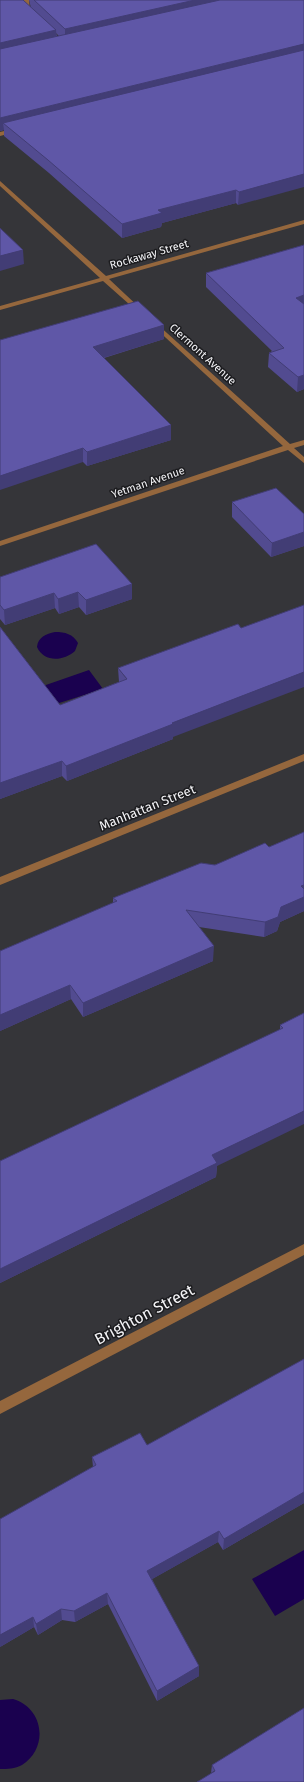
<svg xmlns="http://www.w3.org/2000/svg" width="304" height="1782" viewBox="0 0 304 1782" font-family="'Fira Sans',sans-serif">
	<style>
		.water { fill: #1a014f }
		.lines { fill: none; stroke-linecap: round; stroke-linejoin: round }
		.minor { fill: #95673d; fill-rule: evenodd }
		.wall { fill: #524b90; fill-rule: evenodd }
		.shaded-wall { fill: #423d75 }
		.building { fill: #5f57a7; stroke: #423d75 }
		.labels { text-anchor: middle; stroke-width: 3; stroke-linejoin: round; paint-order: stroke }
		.far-street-label { font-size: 11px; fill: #f3f3f6; stroke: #1c1c1f }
		.street-label { font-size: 13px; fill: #f3f3f6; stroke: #1c1c1f }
		.near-street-label { font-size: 16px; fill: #f3f3f6; stroke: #1c1c1f }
	</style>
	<rect width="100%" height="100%" fill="#353539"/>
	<path class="water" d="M 55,632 C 65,632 73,634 78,643 L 75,651 C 64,661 44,663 37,647 C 38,637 46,634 55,632 Z
		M 89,670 L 103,689 L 56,704 L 43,686 Z
		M 304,1550 L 304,1599 L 275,1616 L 252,1579 Z
		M 13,1699 C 44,1708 49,1748 22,1765 C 15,1769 7,1769 0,1769 L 0,1700 Z"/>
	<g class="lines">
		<path class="minor" d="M 23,0 L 29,0 L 30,10 L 33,13 L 33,15 L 29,15 L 24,11 Z
			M 17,128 L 19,129 L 19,131 L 0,136 L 0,132 Z
			M 0,181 L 106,276 L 304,220 L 304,224 L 109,279 L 142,310 L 142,312 L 138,312 L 103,281 L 0,310 L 0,306 L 100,278 L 0,186 Z
			M 153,324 L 157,324 L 290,444 L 304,440 L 304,445 L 294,448 L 304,457 L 304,463 L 288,450 L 0,546 L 0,541 L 283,446 L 153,326 Z
			M 304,754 L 304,761 L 0,885 L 0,877 Z
			M 304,1244 L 304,1255 L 0,1414 L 0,1401 Z"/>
	</g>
	<path class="wall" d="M 0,0 L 23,1 L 31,8 L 29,0 L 304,0 L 238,205 L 236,203 L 162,223 L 161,227 L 122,238 L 49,173 L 4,136 L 4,130 L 0,131 ZM 56,33 L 59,36 L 57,36 Z
		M 304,245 L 304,389 L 297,392 L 268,367 L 269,353 L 272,351 L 206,287 L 206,273 Z
		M 164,339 L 104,358 L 171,425 L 171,440 L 87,466 L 83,462 L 0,340 Z
		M 232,502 L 304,514 L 304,546 L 271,557 L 232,517 Z
		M 0,577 L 132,584 L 132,599 L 86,615 L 79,607 L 59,614 L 55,608 L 5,625 L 0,619 Z
		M 0,627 L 60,705 L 119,682 L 118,668 L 173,737 L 173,739 L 67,781 L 62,776 L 0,799 Z
		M 304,832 L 304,911 L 280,922 L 277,931 L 264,937 L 199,927 L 213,961 L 83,1017 L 71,999 L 0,1031 L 0,951 L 113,903 L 113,898 L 269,847 Z
		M 304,1013 L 217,1166 L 216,1177 L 0,1283 L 0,1161 L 280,1030 L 280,1025 Z
		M 304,1359 L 304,1503 L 223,1550 L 218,1542 L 152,1579 L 199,1676 L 157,1701 L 108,1604 L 75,1622 L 62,1620 L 38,1635 L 34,1627 L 0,1647 L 93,1467 L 92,1457 L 147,1445 Z
		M 304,1708 L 211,1773 L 212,1765 Z"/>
	<path class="shaded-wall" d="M 195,0 L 251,0 L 65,41 L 65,29 Z
		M 56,30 L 57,43 L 0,55 L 0,43 Z
		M 304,44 L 304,56 L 3,123 L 4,130 L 0,131 L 0,118 Z
		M 304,174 L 304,187 L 238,205 L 239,192 Z
		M 236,190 L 236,203 L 162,223 L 161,227 L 122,238 L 122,224 L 158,210 Z
		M 23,250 L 24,264 L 0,271 L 0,256 Z
		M 304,295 L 304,309 L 296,298 Z
		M 164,325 L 164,339 L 93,361 L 93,347 Z
		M 304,375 L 304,389 L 297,392 L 298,377 Z
		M 171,425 L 171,440 L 87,466 L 87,452 Z
		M 83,448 L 83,462 L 0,490 L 0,476 Z
		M 304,532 L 304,546 L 271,557 L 272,543 Z
		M 132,584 L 132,599 L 86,615 L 86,600 Z
		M 78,592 L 79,607 L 59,614 L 58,599 Z
		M 54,593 L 55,608 L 5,625 L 4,610 Z
		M 304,672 L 304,687 L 173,737 L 173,739 L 67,781 L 66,766 L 172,723 Z
		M 62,761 L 62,776 L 0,799 L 0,783 Z
		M 304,885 L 304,911 L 280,922 L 277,931 L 264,937 L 265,922 L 281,907 L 301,886 Z
		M 214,946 L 213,961 L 83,1017 L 83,1003 Z
		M 70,985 L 71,999 L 0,1031 L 0,1015 Z
		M 304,1111 L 304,1124 L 217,1166 L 216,1177 L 0,1283 L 0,1269 L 212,1155 Z
		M 304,1492 L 304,1503 L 223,1550 L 224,1539 Z
		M 219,1531 L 218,1542 L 147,1582 L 147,1571 Z
		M 107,1593 L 108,1604 L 75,1622 L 74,1611 Z
		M 61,1609 L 62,1620 L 38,1635 L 36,1624 Z
		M 33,1617 L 34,1627 L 0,1647 L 0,1635 Z
		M 199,1666 L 199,1676 L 157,1701 L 157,1691 Z"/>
	<path class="building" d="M 0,0 L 23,0 L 56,30 L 0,43 Z
		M 34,0 L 195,0 L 65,29 Z
		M 220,0 L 304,0 L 304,44 L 0,118 L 0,49 Z
		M 304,50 L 304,174 L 239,192 L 236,190 L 158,210 L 162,213 L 122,224 L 48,160 L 3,123 Z
		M 0,228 L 23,250 L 0,256 Z
		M 304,245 L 304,295 L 296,298 L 304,304 L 304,375 L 298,377 L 269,353 L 284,348 L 206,273 Z
		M 138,301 L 164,325 L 93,347 L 171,425 L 87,452 L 83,448 L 0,476 L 0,340 Z
		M 276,488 L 304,514 L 304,532 L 272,543 L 232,502 Z
		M 96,544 L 132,584 L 86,600 L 78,592 L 58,599 L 54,593 L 4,610 L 0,605 L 0,577 Z
		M 304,605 L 304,672 L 172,723 L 173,724 L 66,766 L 62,761 L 0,783 L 0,627 L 60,705 L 127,679 L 118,668 L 238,624 L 241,628 Z
		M 304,832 L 304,885 L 301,886 L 304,889 L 304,897 L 281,907 L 278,917 L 265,922 L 186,910 L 214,946 L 83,1003 L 70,985 L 0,1015 L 0,951 L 117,901 L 113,898 L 201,863 L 215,865 L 265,843 L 269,847 Z
		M 304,1013 L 304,1111 L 212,1155 L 217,1163 L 0,1269 L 0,1161 L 283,1028 L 280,1025 Z
		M 304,1359 L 304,1492 L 224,1539 L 219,1531 L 147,1571 L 199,1666 L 157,1691 L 107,1593 L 74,1611 L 61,1609 L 36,1624 L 33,1617 L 0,1635 L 0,1519 L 96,1465 L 92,1457 L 140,1433 L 147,1445 Z
		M 304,1708 L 304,1782 L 197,1782 L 215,1771 L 212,1765 Z"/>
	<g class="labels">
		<g class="far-street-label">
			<text transform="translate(149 254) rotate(-16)" y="4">Rockaway Street</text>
			<text transform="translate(203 354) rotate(42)" y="4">Clermont Avenue</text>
			<text transform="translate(148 482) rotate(-19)" y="4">Yetman Avenue</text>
		</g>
		<g class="street-label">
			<text transform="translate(147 807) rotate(-22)" y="5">Manhattan Street</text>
		</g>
		<g class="near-street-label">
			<text transform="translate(144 1314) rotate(-28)" y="6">Brighton Street</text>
		</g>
	</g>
</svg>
